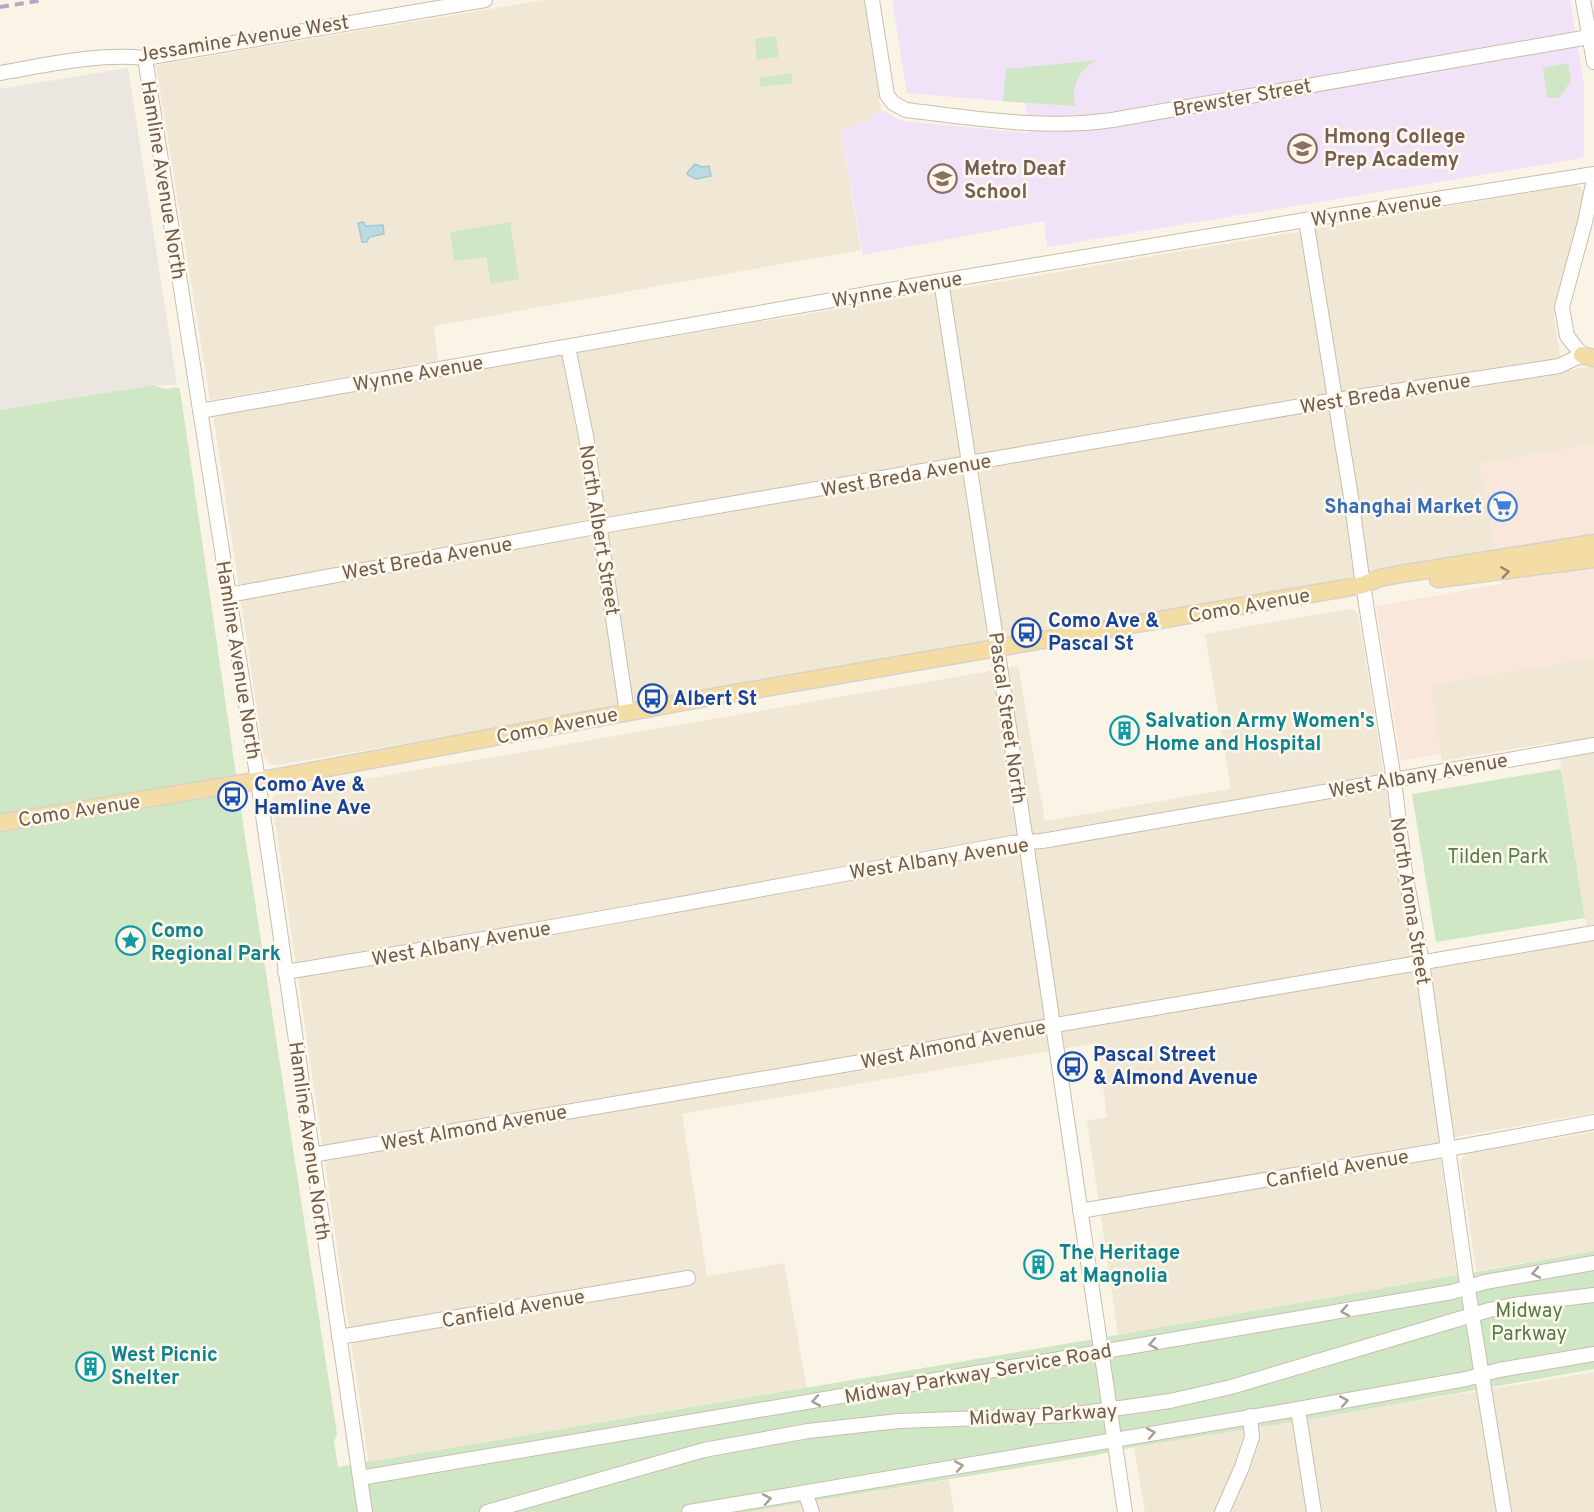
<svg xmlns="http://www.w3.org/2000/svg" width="1594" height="1512" viewBox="0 0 1594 1512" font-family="Overpass,sans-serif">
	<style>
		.residential { fill: #f1e7d5 }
		.commercial { fill: #fae7db }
		.industrial { fill: #ebe6e0 }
		.education { fill: #f1e3f7 }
		.green { fill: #d0e7c6 }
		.water { fill: #bcdae2; stroke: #a3c8d3; stroke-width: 1.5 }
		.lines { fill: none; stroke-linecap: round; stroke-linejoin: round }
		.minor-casing { stroke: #cbbdad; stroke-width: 16 }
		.major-casing { stroke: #d8d2cd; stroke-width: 19 }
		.minor { stroke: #fff; stroke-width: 14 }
		.major { stroke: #f4dda4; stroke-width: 16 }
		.rail { stroke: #b8a5c3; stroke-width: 4; stroke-dasharray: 9 6; stroke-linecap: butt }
		.oneway { stroke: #998367 }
		.oneway2 { stroke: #aa9e94 }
		.labels { text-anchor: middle; stroke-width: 5; stroke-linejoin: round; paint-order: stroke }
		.street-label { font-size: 20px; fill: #725d4d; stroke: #fef8ec }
		.education-label { font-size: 20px; font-weight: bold; fill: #785e54; stroke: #fef8ec; text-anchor: start }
		.shop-label { font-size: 20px; font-weight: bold; fill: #366cbe; stroke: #fef8ec; text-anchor: end }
		.transit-label { font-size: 20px; font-weight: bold; fill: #164399; stroke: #fef8ec; text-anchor: start }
		.culture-label { font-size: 20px; font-weight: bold; fill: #0d838f; stroke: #fef8ec; text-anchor: start }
		.park-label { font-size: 20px; fill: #547c49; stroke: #fef8ec }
	</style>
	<rect width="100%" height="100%" fill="#faf4e6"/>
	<path class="residential" d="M 543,0 L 864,0 L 881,110 L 866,122 L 841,131 L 861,250 L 434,326 L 438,361 L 210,400 L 156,65 Z
		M 1575,185 L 1581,187 L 1583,193 L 1579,219 L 1557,294 L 1554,317 L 1563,371 L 1594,366 L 1594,444 L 1480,464 L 1495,550 L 1378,569 L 1344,583 L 278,765 L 272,765 L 264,757 L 213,414 Z
		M 1349,609 L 1356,611 L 1359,617 L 1415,972 L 1589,941 L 1557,742 L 1442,761 L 1430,684 L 1594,658 L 1594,1113 L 1438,1140 L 1458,1281 L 1436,1289 L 1118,1335 L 1087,1121 L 1107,1117 L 1097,1043 L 682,1114 L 707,1276 L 784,1263 L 807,1388 L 392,1459 L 388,1469 L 369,1466 L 272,801 L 274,795 L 1018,666 L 1045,821 L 1231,789 L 1205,634 Z
		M 1594,1132 L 1594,1251 L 1476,1271 L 1460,1161 L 1466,1153 Z
		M 1594,1372 L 1594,1512 L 1145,1512 L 1134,1447 Z
		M 949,1480 L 954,1512 L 749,1512 Z"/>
	<path class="commercial" d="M 1594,444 L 1594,658 L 1430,684 L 1441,754 L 1401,761 L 1376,606 L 1501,584 L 1480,464 Z"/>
	<path class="industrial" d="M 128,68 L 177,385 L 154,385 L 0,410 L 0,89 Z"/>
	<path class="education" d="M 892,0 L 1570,0 L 1584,85 L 1584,155 L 1582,158 L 1047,247 L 1044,221 L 863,255 L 841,130 L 866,122 L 881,110 L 902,121 L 1030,133 L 1025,103 L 907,93 Z"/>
	<path class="green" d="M 776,36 L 779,57 L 757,60 L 755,39 Z
		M 1098,60 C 1078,69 1071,86 1075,106 L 1003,101 L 1006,69 Z
		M 1568,63 L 1571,81 L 1559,98 L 1547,98 L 1543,68 Z
		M 792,73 L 793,83 L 760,87 L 759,78 Z
		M 510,222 L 519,279 L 491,284 L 486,257 L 454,261 L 450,232 Z
		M 154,385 L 165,389 L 179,387 L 181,396 L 244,830 L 337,1434 L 334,1441 L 338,1467 L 1118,1335 L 1594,1251 L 1594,1369 L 1323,1417 L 1134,1447 L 1097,1455 L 749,1512 L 0,1512 L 0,410 Z
		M 1561,769 L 1585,918 L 1436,942 L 1412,794 Z"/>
	<path class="water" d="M 695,164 L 702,167 L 709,166 L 711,176 L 696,179 L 688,175 L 687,173 Z
		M 363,222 L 366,226 L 383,225 L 384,234 L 369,237 L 367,242 L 362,242 L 358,223 Z"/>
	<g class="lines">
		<defs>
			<path id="minor" d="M 872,0 L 887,95 L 893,103 L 906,110 C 973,118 1045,130 1112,120 L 1589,37
				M 1583,0 L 1594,62
				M 145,58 L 258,781 L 365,1512
				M 0,73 C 47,65 97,53 145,58 L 485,0
				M 1306,220 L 1351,497 L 1363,585 L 1394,780 L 1405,873 L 1422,962 L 1466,1277 L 1504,1512
				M 941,281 L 994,626 L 1125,1512
				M 568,347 L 586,436 L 627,712
				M 200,411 L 941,281 L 1317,218 L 1594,174
				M 229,595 L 590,528 L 1324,402 L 1559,366 L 1582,355 L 1567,336 L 1562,307 L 1585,222 L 1594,179
				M 285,972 C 528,933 770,888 1012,843 L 1042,841 L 1594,745
				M 312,1155 L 867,1061 L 1038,1028 L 1594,933
				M 1080,1211 L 1437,1151 L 1594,1122
				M 339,1337 L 688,1278
				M 1298,1409 L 1314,1512
				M 360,1478 L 1452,1292 L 1485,1282 L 1594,1263
				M 805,1492 L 812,1512
				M 487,1512 L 704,1450 L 808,1431 L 899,1421 L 1070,1415 L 1170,1401 L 1231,1387 L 1489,1310 L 1513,1305 L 1594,1295
				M 689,1512 L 1298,1409 L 1466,1379 L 1499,1370 L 1594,1354
				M 1222,1512 L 1242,1467 L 1252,1437 L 1250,1416"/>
			<path id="major" d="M 1582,355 L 1594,358
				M 1438,579 L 1594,559
				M 0,823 L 279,777 L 689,701 L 1363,585 L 1380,578 L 1401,574 L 1594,543"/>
		</defs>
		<use href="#minor" class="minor-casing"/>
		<use href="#major" class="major-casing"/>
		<use href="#minor" class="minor"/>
		<use href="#major" class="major"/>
		<path class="rail" d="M 0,7 L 44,0"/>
	</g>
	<defs><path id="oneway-chevron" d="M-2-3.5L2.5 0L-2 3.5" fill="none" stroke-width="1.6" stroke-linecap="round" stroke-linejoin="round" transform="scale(1.5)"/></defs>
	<use class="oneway" href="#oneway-chevron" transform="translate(1505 572) rotate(-8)"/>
	<g class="oneway2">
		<use href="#oneway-chevron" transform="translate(1536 1273) rotate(170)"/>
		<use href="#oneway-chevron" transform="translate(1345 1311) rotate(170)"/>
		<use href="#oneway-chevron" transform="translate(1153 1344) rotate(170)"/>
		<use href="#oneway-chevron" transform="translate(816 1401) rotate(170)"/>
		<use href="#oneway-chevron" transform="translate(1344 1401) rotate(-10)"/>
		<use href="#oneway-chevron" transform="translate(1151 1433) rotate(-10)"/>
		<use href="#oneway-chevron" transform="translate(959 1466) rotate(-10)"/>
		<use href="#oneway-chevron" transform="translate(767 1499) rotate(-10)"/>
	</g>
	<defs>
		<symbol id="school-ring" viewBox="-11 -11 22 22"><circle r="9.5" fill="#fef8ec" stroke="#8d6e63" stroke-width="1.5"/><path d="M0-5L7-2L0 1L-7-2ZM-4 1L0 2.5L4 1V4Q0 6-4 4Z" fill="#8d6e63"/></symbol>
		<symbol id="supermarket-ring" viewBox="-11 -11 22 22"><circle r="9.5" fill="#fef8ec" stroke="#3f7fe0" stroke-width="1.5"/><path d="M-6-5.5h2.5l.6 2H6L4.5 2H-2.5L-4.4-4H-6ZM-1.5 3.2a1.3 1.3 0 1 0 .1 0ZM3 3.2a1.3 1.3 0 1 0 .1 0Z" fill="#3f7fe0"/></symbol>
		<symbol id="bus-ring" viewBox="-11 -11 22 22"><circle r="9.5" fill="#fef8ec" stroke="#1a4fb4" stroke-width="1.5"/><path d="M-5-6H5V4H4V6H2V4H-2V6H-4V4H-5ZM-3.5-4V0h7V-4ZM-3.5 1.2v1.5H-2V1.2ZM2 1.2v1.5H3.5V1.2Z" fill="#1a4fb4"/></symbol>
		<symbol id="building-ring" viewBox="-11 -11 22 22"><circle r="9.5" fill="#fef8ec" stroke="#0f9aa8" stroke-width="1.5"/><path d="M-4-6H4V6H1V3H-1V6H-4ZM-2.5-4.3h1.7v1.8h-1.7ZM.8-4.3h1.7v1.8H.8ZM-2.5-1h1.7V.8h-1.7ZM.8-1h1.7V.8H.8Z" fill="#0f9aa8"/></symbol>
		<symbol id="sight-ring" viewBox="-11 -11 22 22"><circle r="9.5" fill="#fef8ec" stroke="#0f9aa8" stroke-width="1.5"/><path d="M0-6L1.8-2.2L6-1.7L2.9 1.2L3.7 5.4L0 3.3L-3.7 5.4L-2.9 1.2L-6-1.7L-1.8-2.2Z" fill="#0f9aa8"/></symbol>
	</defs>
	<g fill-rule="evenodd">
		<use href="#school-ring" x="1286" y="132" width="33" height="33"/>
		<use href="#school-ring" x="926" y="162" width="33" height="33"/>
		<use href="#supermarket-ring" x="1486" y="490" width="33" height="33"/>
		<use href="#bus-ring" x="1010" y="616" width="33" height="33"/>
		<use href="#bus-ring" x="636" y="682" width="33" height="33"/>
		<use href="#building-ring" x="1108" y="714" width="33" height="33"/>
		<use href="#bus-ring" x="216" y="780" width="33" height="33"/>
		<use href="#sight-ring" x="114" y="924" width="33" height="33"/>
		<use href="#bus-ring" x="1056" y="1050" width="33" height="33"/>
		<use href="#building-ring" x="1022" y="1248" width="33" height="33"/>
		<use href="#building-ring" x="74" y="1350" width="33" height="33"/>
	</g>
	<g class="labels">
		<g class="street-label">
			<text transform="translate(243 38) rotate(-9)" y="7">Jessamine Avenue West</text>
			<text transform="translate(1242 97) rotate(-10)" y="7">Brewster Street</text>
			<text transform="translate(164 180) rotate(81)" y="7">Hamline Avenue North</text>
			<text transform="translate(1376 209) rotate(-9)" y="7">Wynne Avenue</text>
			<text transform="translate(897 289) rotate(-10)" y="7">Wynne Avenue</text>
			<text transform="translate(418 373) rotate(-10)" y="7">Wynne Avenue</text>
			<text transform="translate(1385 393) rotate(-9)" y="7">West Breda Avenue</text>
			<text transform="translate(906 475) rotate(-10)" y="7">West Breda Avenue</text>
			<text transform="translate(600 530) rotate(81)" y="7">North Albert Street</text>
			<text transform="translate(427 558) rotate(-10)" y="7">West Breda Avenue</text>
			<text transform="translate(1249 605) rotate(-10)" y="7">Como Avenue</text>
			<text transform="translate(239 660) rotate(81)" y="7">Hamline Avenue North</text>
			<text transform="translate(1008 718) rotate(82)" y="7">Pascal Street North</text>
			<text transform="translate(557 725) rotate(-11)" y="7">Como Avenue</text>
			<text transform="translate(1418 775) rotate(-10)" y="7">West Albany Avenue</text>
			<text transform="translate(79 810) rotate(-9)" y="7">Como Avenue</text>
			<text transform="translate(939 858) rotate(-9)" y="7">West Albany Avenue</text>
			<text transform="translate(1411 901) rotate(81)" y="7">North Arona Street</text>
			<text transform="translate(461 943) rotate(-10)" y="7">West Albany Avenue</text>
			<text transform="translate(953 1044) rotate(-11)" y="7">West Almond Avenue</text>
			<text transform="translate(474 1127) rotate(-10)" y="7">West Almond Avenue</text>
			<text transform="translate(310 1141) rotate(82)" y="7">Hamline Avenue North</text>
			<text transform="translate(1337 1168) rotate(-10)" y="7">Canfield Avenue</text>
			<text transform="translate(513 1308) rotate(-10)" y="7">Canfield Avenue</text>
			<text transform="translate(978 1373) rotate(-10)" y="7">Midway Parkway Service Road</text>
			<text transform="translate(1043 1414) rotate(-3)" y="7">Midway Parkway</text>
		</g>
		<g class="education-label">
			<text x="1324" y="143">Hmong College<tspan x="1324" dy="23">Prep Academy</tspan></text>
			<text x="964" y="175">Metro Deaf<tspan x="964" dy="23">School</tspan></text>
		</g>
		<g class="shop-label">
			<text x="1482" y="513">Shanghai Market</text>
		</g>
		<g class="transit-label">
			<text x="1048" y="627">Como Ave &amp;<tspan x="1048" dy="23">Pascal St</tspan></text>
			<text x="673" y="705">Albert St</text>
			<text x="254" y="791">Como Ave &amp;<tspan x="254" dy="23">Hamline Ave</tspan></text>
			<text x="1093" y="1061">Pascal Street<tspan x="1093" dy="23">&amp; Almond Avenue</tspan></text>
		</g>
		<g class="culture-label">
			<text x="1145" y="727">Salvation Army Women's<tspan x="1145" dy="23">Home and Hospital</tspan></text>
			<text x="151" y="937">Como<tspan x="151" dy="23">Regional Park</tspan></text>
			<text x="1059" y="1259">The Heritage<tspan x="1059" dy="23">at Magnolia</tspan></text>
			<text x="111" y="1361">West Picnic<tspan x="111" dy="23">Shelter</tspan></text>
		</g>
		<g class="park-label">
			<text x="1498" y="863">Tilden Park</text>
			<text x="1529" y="1317">Midway<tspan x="1529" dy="23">Parkway</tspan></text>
		</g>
	</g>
</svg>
